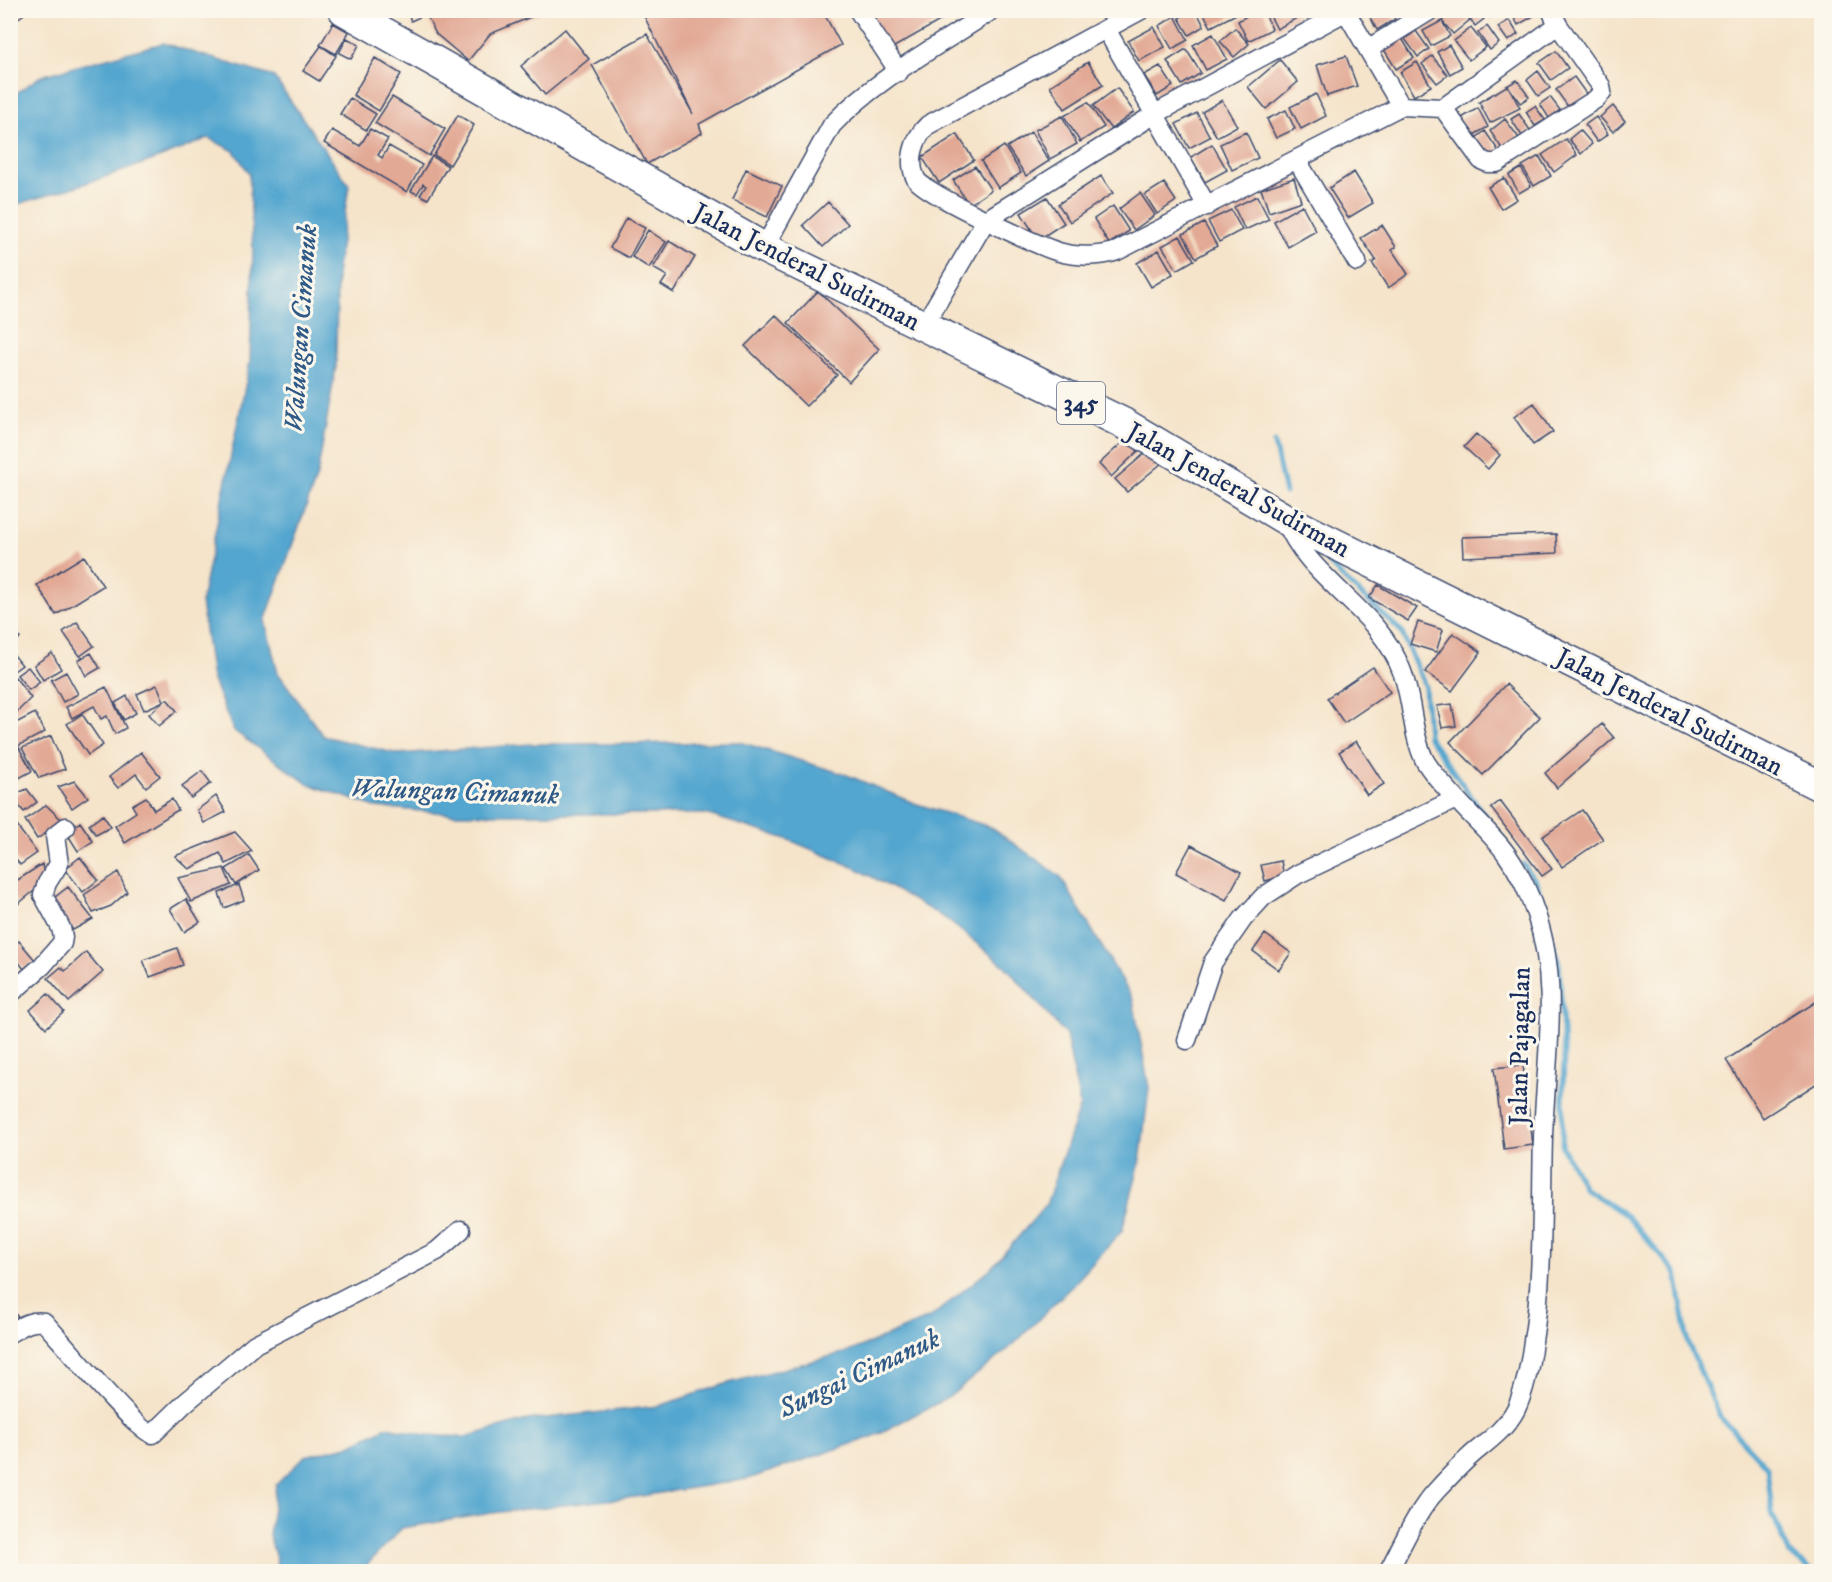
<svg xmlns="http://www.w3.org/2000/svg" width="1832" height="1582" viewBox="0 0 1832 1582" font-family="'IM FELL DW Pica',serif">
	<style>
		.water { fill: #53a6cf; stroke: #376a96; stroke-width: 1.5 }
		.lines { fill: none; stroke-linecap: round; stroke-linejoin: round }
		.stream { stroke: #53a6cf; stroke-width: 5 }
		.building { fill: #e2a995 }
		.street-casing { stroke: #3c4a6e; stroke-width: 21 }
		.primary-casing { stroke: #3c4a6e; stroke-width: 33 }
		.street { stroke: #fff; stroke-width: 18 }
		.primary { stroke: #fff; stroke-width: 30 }
		.labels { text-anchor: middle; stroke-width: 6; stroke-linejoin: round; paint-order: stroke }
		.shield { fill: #fbf7ec; stroke: #5e6b89; stroke-width: 1.5 }
		.shield-label { font-size: 24px; font-weight: bold; fill: #1b2f5e }
		.street-label { font-size: 26px; fill: #1b2f5e; stroke: #fbf7ec }
		.water-label { font-size: 27px; font-style: italic; fill: #2f5986; stroke: #fbf7ec }
	</style>
	<rect width="100%" height="100%" fill="#fbf7ec"/>
	<filter id="ink" filterUnits="userSpaceOnUse"><feTurbulence type="fractalNoise" baseFrequency=".0167" numOctaves="2"/><feDisplacementMap in="SourceGraphic" scale="12" xChannelSelector="R" yChannelSelector="G"/><feConvolveMatrix kernelMatrix="1 2 1 2 8 2 1 2 1" color-interpolation-filters="sRGB"/></filter>
	<filter id="wash" filterUnits="userSpaceOnUse"><feTurbulence type="fractalNoise" baseFrequency=".008" numOctaves="4" result="noise"/><feDisplacementMap in="SourceGraphic" scale="24" xChannelSelector="R" yChannelSelector="G"/><feGaussianBlur stdDeviation="1.35" result="paint"/><feColorMatrix in="noise" values="0 0 0 0 0 0 0 0 0 0 0 0 0 0 0 0 0 1.4 0 .05"/><feComposite in="paint" operator="in"/></filter>
	<g filter="url(#wash)">
		<rect width="100%" height="100%" fill="#f5e4ca"/>
		<path class="water" d="M 163,43 L 274,77 L 349,185 L 337,269 L 336,367 L 317,476 L 265,621 L 278,673 L 323,736 L 398,754 L 531,744 L 615,744 L 740,742 L 847,775 L 914,803 L 990,827 L 1060,876 L 1133,999 L 1149,1088 L 1140,1162 L 1122,1231 L 1074,1284 L 1014,1344 L 949,1397 L 872,1437 L 748,1479 L 635,1497 L 492,1513 L 402,1528 L 361,1571 L 275,1571 L 277,1562 L 269,1535 L 276,1485 L 305,1456 L 348,1446 L 387,1427 L 426,1435 L 465,1437 L 527,1420 L 659,1406 L 725,1384 L 851,1351 L 931,1317 L 991,1268 L 1046,1205 L 1080,1105 L 1066,1035 L 1006,967 L 945,918 L 858,869 L 787,839 L 705,814 L 456,814 L 375,807 L 308,784 L 233,730 L 212,678 L 201,602 L 250,362 L 253,249 L 249,173 L 234,151 L 208,138 C 144,166 77,187 11,206 L 11,97 L 41,76 Z"/>
		<g class="lines">
			<path class="stream" d="M 1274,443 L 1285,493
				M 1317,550 L 1342,577 L 1401,631 L 1425,686 L 1428,736 L 1487,819
				M 1523,864 L 1537,883 L 1559,964 L 1564,1050 L 1562,1146 L 1584,1188 L 1627,1216 L 1676,1273 L 1688,1343 L 1720,1417 L 1767,1467 L 1772,1513 L 1789,1553 L 1812,1572"/>
		</g>
		<g id="blocks">
			<path class="building" d="M 11,10 L 30,10 L 17,19 Z
				M 406,10 L 545,10 L 545,11 L 490,34 L 468,61 L 436,34 L 426,14 L 411,21 Z
				M 641,10 L 822,10 L 841,45 L 699,124 L 702,133 L 647,164 L 592,65 L 647,34 L 693,114 Z
				M 867,10 L 959,10 L 889,50 Z
				M 1192,10 L 1196,10 L 1204,26 L 1189,35 L 1179,18 Z
				M 1202,10 L 1244,10 L 1211,27 Z
				M 1257,10 L 1263,10 L 1272,29 L 1248,41 L 1238,21 Z
				M 1267,10 L 1293,10 L 1297,18 L 1277,29 Z
				M 1298,10 L 1318,10 L 1302,19 Z
				M 1366,10 L 1391,10 L 1395,19 L 1377,30 Z
				M 1454,10 L 1462,10 L 1470,20 L 1453,34 L 1442,21 L 1450,36 L 1431,46 L 1423,31 L 1442,21 Z
				M 1464,10 L 1478,10 L 1484,19 L 1475,26 Z
				M 1484,10 L 1500,10 L 1490,18 Z
				M 1510,10 L 1534,10 L 1537,14 L 1518,25 Z
				M 1175,16 L 1188,40 L 1172,49 L 1159,26 Z
				M 1509,20 L 1518,34 L 1508,41 L 1498,27 Z
				M 333,23 L 349,32 L 336,54 L 320,45 Z
				M 1487,26 L 1499,43 L 1490,50 L 1478,33 Z
				M 1154,27 L 1165,47 L 1139,61 L 1128,41 Z
				M 1235,28 L 1249,44 L 1234,57 L 1220,41 Z
				M 1471,28 L 1486,47 L 1469,60 L 1454,41 Z
				M 565,29 L 589,59 L 545,95 L 521,66 Z
				M 1416,31 L 1429,49 L 1418,57 L 1405,39 Z
				M 1213,34 L 1227,59 L 1206,70 L 1193,45 Z
				M 1401,37 L 1414,58 L 1396,69 L 1383,48 Z
				M 347,38 L 359,45 L 351,59 L 339,53 Z
				M 1449,45 L 1462,67 L 1450,74 L 1437,52 Z
				M 321,46 L 336,56 L 319,81 L 303,71 Z
				M 1186,49 L 1201,73 L 1182,85 L 1167,61 Z
				M 1556,51 L 1568,68 L 1551,80 L 1539,63 Z
				M 1346,56 L 1357,86 L 1327,96 L 1317,65 Z
				M 1432,56 L 1448,75 L 1437,83 L 1422,64 Z
				M 375,58 L 401,74 L 379,111 L 353,95 Z
				M 1280,60 L 1298,82 L 1266,109 L 1248,87 Z
				M 1088,62 L 1103,85 L 1065,109 L 1050,86 Z
				M 1417,62 L 1431,86 L 1414,96 L 1400,72 Z
				M 1160,66 L 1173,86 L 1157,96 L 1144,75 Z
				M 1538,71 L 1550,88 L 1538,96 L 1527,80 Z
				M 1574,77 L 1587,95 L 1569,108 L 1556,90 Z
				M 1517,80 L 1529,97 L 1520,103 L 1508,86 L 1520,108 L 1490,123 L 1479,102 Z
				M 1117,88 L 1134,112 L 1111,129 L 1093,106 Z
				M 1316,94 L 1326,116 L 1301,129 L 1290,107 Z
				M 392,97 L 445,129 L 429,156 L 375,123 Z
				M 1550,97 L 1560,110 L 1549,118 L 1540,104 Z
				M 350,98 L 376,114 L 366,130 L 340,114 Z
				M 1222,100 L 1237,126 L 1217,137 L 1202,112 Z
				M 1088,102 L 1104,127 L 1080,142 L 1064,116 Z
				M 1535,106 L 1545,120 L 1535,126 L 1526,112 Z
				M 1613,106 L 1625,121 L 1613,132 L 1600,117 Z
				M 1478,108 L 1488,127 L 1470,137 L 1460,119 Z
				M 1286,110 L 1295,129 L 1276,138 L 1267,119 Z
				M 1197,113 L 1210,137 L 1189,148 L 1176,124 Z
				M 1519,114 L 1530,130 L 1522,136 L 1511,119 Z
				M 458,115 L 474,125 L 450,165 L 434,155 Z
				M 1062,116 L 1077,144 L 1050,159 L 1035,130 Z
				M 1596,117 L 1608,134 L 1597,142 L 1585,125 Z
				M 1505,119 L 1519,138 L 1503,150 L 1490,131 Z
				M 370,129 L 388,139 L 378,155 L 382,158 L 389,146 L 422,165 L 407,192 L 324,143 L 332,130 L 360,146 Z
				M 1580,130 L 1592,144 L 1581,154 L 1569,139 Z
				M 1485,131 L 1500,153 L 1491,160 L 1476,138 Z
				M 1031,132 L 1049,161 L 1026,176 L 1007,147 Z
				M 1246,132 L 1258,158 L 1232,170 L 1220,144 Z
				M 957,134 L 974,160 L 939,183 L 922,157 Z
				M 1566,139 L 1577,155 L 1554,172 L 1542,155 Z
				M 1212,144 L 1227,170 L 1205,182 L 1191,157 Z
				M 1004,146 L 1021,173 L 998,188 L 981,161 Z
				M 432,156 L 448,166 L 428,199 L 420,195 L 426,186 L 423,184 L 417,194 L 411,191 Z
				M 1539,156 L 1551,176 L 1534,186 L 1522,166 Z
				M 975,166 L 991,190 L 969,205 L 953,180 Z
				M 1521,168 L 1531,186 L 1519,193 L 1509,175 Z
				M 746,169 L 782,186 L 767,217 L 732,200 Z
				M 1354,172 L 1373,203 L 1348,218 L 1329,188 Z
				M 1101,176 L 1113,193 L 1070,222 L 1058,204 Z
				M 1294,178 L 1301,201 L 1269,212 L 1261,189 Z
				M 1504,178 L 1517,199 L 1501,209 L 1488,187 Z
				M 1164,183 L 1176,201 L 1157,214 L 1145,195 Z
				M 1140,193 L 1155,215 L 1134,230 L 1119,209 Z
				M 1257,196 L 1269,219 L 1245,230 L 1234,207 Z
				M 1047,197 L 1064,223 L 1038,240 L 1021,213 Z
				M 828,202 L 848,224 L 823,247 L 803,225 Z
				M 1302,205 L 1316,231 L 1288,247 L 1274,221 Z
				M 1113,206 L 1129,231 L 1109,244 L 1094,219 Z
				M 1231,210 L 1242,230 L 1219,242 L 1208,221 Z
				M 626,218 L 645,228 L 629,258 L 610,248 Z
				M 1204,223 L 1217,246 L 1196,258 L 1183,234 Z
				M 1382,225 L 1396,247 L 1392,250 L 1408,274 L 1388,288 L 1372,263 L 1376,260 L 1361,238 Z
				M 648,230 L 666,242 L 649,268 L 632,257 Z
				M 1180,236 L 1194,260 L 1177,270 L 1162,246 Z
				M 669,241 L 695,257 L 674,293 L 661,285 L 667,276 L 653,268 Z
				M 1159,250 L 1173,274 L 1151,287 L 1137,263 Z
				M 818,291 L 879,349 L 849,382 L 788,323 Z
				M 776,315 L 837,375 L 806,406 L 745,346 Z
				M 1534,403 L 1553,432 L 1533,445 L 1514,417 Z
				M 1476,434 L 1500,455 L 1488,469 L 1464,447 Z
				M 1126,439 L 1138,451 L 1111,477 L 1099,464 Z
				M 1150,449 L 1162,463 L 1127,492 L 1115,479 Z
				M 1556,534 L 1557,553 L 1463,557 L 1462,537 Z
				M 84,556 L 103,586 L 56,615 L 37,585 Z
				M 1378,585 L 1417,608 L 1408,621 L 1369,598 Z
				M 77,622 L 94,646 L 80,656 L 63,632 Z
				M 1418,622 L 1443,630 L 1436,652 L 1410,644 Z
				M 10,623 L 20,638 L 10,645 Z
				M 1453,633 L 1481,652 L 1452,691 L 1425,672 Z
				M 10,650 L 22,665 L 14,671 L 10,667 Z
				M 52,653 L 61,669 L 43,680 L 34,665 Z
				M 91,653 L 100,668 L 86,676 L 78,660 Z
				M 28,667 L 40,682 L 29,690 L 17,675 Z
				M 1373,667 L 1390,692 L 1344,723 L 1327,698 Z
				M 66,672 L 78,694 L 63,702 L 51,680 Z
				M 15,677 L 31,698 L 14,715 L 10,710 L 10,680 Z
				M 1506,684 L 1540,717 L 1483,775 L 1450,742 Z
				M 157,685 L 164,701 L 144,710 L 137,694 Z
				M 106,687 L 126,728 L 115,734 L 107,716 L 101,719 L 94,706 L 72,718 L 66,707 Z
				M 127,696 L 136,713 L 124,720 L 115,703 Z
				M 167,699 L 177,711 L 159,726 L 149,714 Z
				M 1452,704 L 1456,726 L 1442,728 L 1437,706 Z
				M 35,713 L 45,732 L 18,746 L 32,771 L 10,783 L 10,726 Z
				M 82,714 L 103,745 L 88,755 L 67,724 Z
				M 1602,724 L 1614,738 L 1557,788 L 1545,773 Z
				M 51,736 L 65,769 L 39,778 L 22,748 Z
				M 1356,741 L 1384,784 L 1367,795 L 1339,752 Z
				M 141,752 L 160,776 L 146,787 L 136,774 L 118,788 L 109,777 Z
				M 202,771 L 211,783 L 191,798 L 182,786 Z
				M 75,781 L 88,797 L 72,808 L 58,787 Z
				M 27,789 L 37,802 L 24,812 L 11,796 Z
				M 216,796 L 226,812 L 204,823 L 197,810 Z
				M 146,797 L 154,810 L 172,799 L 178,810 L 125,843 L 115,826 L 136,812 L 132,805 Z
				M 1500,801 L 1552,869 L 1542,876 L 1491,808 Z
				M 46,805 L 63,821 L 37,839 L 25,820 Z
				M 1582,810 L 1603,839 L 1562,867 L 1542,837 Z
				M 103,815 L 111,827 L 96,835 L 89,825 Z
				M 80,822 L 93,841 L 78,851 L 66,832 Z
				M 17,826 L 37,853 L 20,865 L 10,852 L 10,831 Z
				M 235,832 L 252,851 L 226,864 L 220,853 L 189,869 L 175,856 Z
				M 1191,845 L 1241,872 L 1226,900 L 1176,873 Z
				M 249,855 L 259,870 L 236,885 L 226,869 Z
				M 80,857 L 98,880 L 83,892 L 65,869 Z
				M 1281,861 L 1284,876 L 1265,881 L 1261,865 Z
				M 42,864 L 45,882 L 18,904 L 10,895 L 10,885 Z
				M 224,868 L 231,885 L 191,902 L 178,878 Z
				M 118,872 L 127,892 L 111,906 L 93,913 L 84,895 Z
				M 239,885 L 244,900 L 224,908 L 219,893 Z
				M 68,887 L 93,919 L 73,930 L 50,901 Z
				M 186,899 L 200,922 L 184,932 L 170,909 Z
				M 1265,934 L 1291,953 L 1279,970 L 1253,951 Z
				M 19,941 L 35,960 L 24,969 L 10,951 L 10,948 Z
				M 177,948 L 183,965 L 150,977 L 143,960 Z
				M 86,952 L 103,972 L 69,1002 L 48,978 L 61,967 L 65,971 Z
				M 48,994 L 64,1012 L 46,1028 L 30,1010 Z
				M 1822,998 L 1822,1080 L 1763,1118 L 1726,1060 Z
				M 1523,1065 L 1533,1145 L 1504,1149 L 1494,1068 Z
				M 10,1307 L 21,1321 L 10,1329 Z"/>
		</g>
	</g>
	<g filter="url(#ink)">
		<use href="#blocks" fill-opacity="0" stroke="#3c4a6e" stroke-width="1.5"/>
		<g class="lines">
			<defs>
				<path id="street" d="M 858,10 L 899,72
					M 1141,10 L 928,125 C 914,138 907,161 916,179 C 923,193 1039,246 1059,252 C 1077,257 1100,257 1117,251 L 1401,106 L 1443,108 L 1558,25
					M 1345,10 L 1401,106
					M 1106,29 L 1207,206
					M 1368,49 L 1431,10
					M 1443,108 L 1481,160 L 1488,163 L 1497,163 L 1596,99 L 1602,92 L 1601,86 L 1558,25 L 1551,10
					M 1297,160 L 1357,262
					M 764,248 L 832,125 C 874,80 940,45 992,10
					M 923,327 L 986,220 L 1155,114 L 1345,12
					M 1285,519 C 1308,580 1378,608 1401,669 C 1413,698 1411,733 1425,761 C 1434,776 1447,789 1459,802 C 1475,820 1494,836 1507,855 C 1520,873 1529,893 1536,914 C 1561,987 1545,1063 1543,1138 C 1541,1206 1544,1273 1533,1341 C 1530,1364 1526,1388 1516,1409 C 1506,1428 1491,1439 1475,1452 C 1462,1463 1449,1477 1437,1490 C 1416,1512 1403,1544 1388,1572
					M 10,994 L 42,966 L 62,943 L 63,937 L 61,928 L 43,895 L 47,883 L 59,864 L 55,836 L 66,827
					M 1187,1040 L 1213,962 L 1243,919 L 1263,897 L 1298,874 L 1456,799
					M 10,1333 C 22,1326 30,1320 44,1322 C 60,1339 138,1433 153,1434 L 185,1403 L 255,1344 L 437,1251 L 461,1230"/>
				<path id="primary" d="M 344,10 L 764,248 L 1123,423 L 1285,519 L 1822,787"/>
			</defs>
			<use href="#street" class="street-casing"/>
			<use href="#primary" class="primary-casing"/>
			<use href="#street" class="street"/>
			<use href="#primary" class="primary"/>
		</g>
	</g>
	<g class="labels">
		<rect class="shield" x="1057" y="382" width="48" height="42" rx="4.5"/>
		<g class="shield-label">
			<text x="1081" y="411">345</text>
		</g>
		<g class="street-label">
			<text transform="translate(807 266) rotate(27)" y="9">Jalan Jenderal Sudirman</text>
			<text transform="translate(1239 489) rotate(29)" y="9">Jalan Jenderal Sudirman</text>
			<text transform="translate(1670 711) rotate(27)" y="9">Jalan Jenderal Sudirman</text>
			<text transform="translate(1519 1046) rotate(-89)" y="9">Jalan Pajagalan</text>
		</g>
		<g class="water-label">
			<text transform="translate(300 328) rotate(-86)" y="9">Walungan Cimanuk</text>
			<text transform="translate(455 791) rotate(2)" y="9">Walungan Cimanuk</text>
			<text transform="translate(859 1373) rotate(-25)" y="9">Sungai Cimanuk</text>
		</g>
	</g>
	<rect width="1832" height="1582" fill="none" stroke="#fbf7ec" stroke-width="36"/>
</svg>
